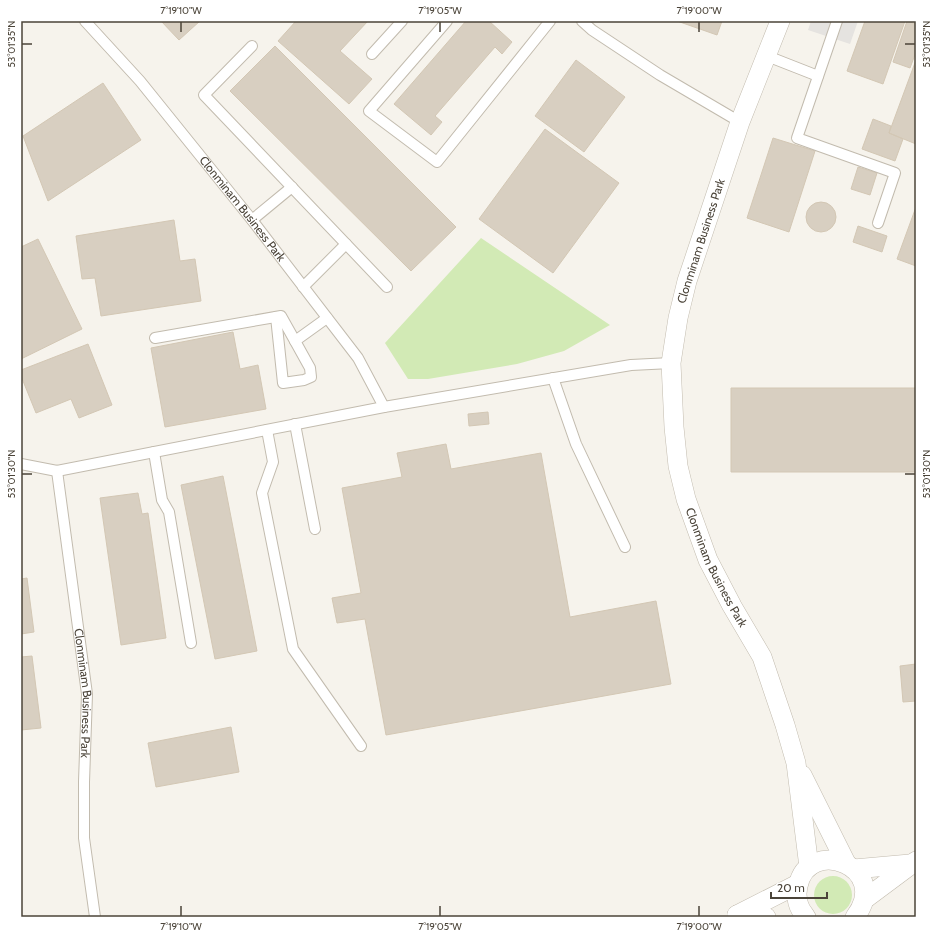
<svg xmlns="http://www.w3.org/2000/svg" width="937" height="938" viewBox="0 0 937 938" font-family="Cabin,sans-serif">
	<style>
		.green { fill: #d2eab5 }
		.parking { fill: #e5e3e0 }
		.building { fill: #d8cfc1; stroke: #d3c7b4 }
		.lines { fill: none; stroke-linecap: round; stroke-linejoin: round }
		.service-casing { stroke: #c2bbae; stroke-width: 12 }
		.minor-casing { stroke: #c2bbae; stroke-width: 20 }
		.service { stroke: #fff; stroke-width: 10 }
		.minor { stroke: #fff; stroke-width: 19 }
		.ticks { fill: none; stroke: #4b4439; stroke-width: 1.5 }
		.labels { text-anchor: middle; stroke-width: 3; stroke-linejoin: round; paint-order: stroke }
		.street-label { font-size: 12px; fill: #4b4439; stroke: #fff }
		.neatline { fill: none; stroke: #4b4439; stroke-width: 1.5 }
		.ticks-label { font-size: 10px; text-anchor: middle; fill: #4b4439 }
	</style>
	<rect width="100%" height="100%" fill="#f6f3ec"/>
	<path class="green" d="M 481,238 L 610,325 L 564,351 L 517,364 L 428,379 L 408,379 L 385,343 Z
		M814 895a19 19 0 1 1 38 0a19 19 0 1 1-38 0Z"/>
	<path class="parking" d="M 811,21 L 858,21 L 850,44 L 808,30 Z"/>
	<path class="building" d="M 161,21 L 200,21 L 179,40 Z
		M 296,21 L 368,21 L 340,51 L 372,79 L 349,104 L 278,41 Z
		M 466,21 L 489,21 L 512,42 L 502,54 L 495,47 L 435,116 L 442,122 L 431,135 L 394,104 Z
		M 677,21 L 722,21 L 717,35 Z
		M 865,21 L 905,21 L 883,84 L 847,71 Z
		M 907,21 L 916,24 L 916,52 L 910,68 L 893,62 Z
		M 275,46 L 456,227 L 411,271 L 230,91 Z
		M 576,60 L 625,97 L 584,152 L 535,116 Z
		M 916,60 L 916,144 L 889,133 Z
		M 103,83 L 141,140 L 48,201 L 23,136 Z
		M 873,119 L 891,126 L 889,133 L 903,139 L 895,161 L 862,149 Z
		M 545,129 L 619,183 L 553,273 L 479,219 Z
		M 773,138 L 815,151 L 789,232 L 747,218 Z
		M 858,167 L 877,173 L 870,195 L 851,189 Z
		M806 217a15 15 0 1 1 30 0a15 15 0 1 1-30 0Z
		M 916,207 L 916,266 L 897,259 Z
		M 174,220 L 180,261 L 195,259 L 201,301 L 101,316 L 95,278 L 82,279 L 76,236 Z
		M 858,226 L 887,236 L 882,252 L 853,242 Z
		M 38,239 L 82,329 L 21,359 L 21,247 Z
		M 233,332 L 240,369 L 258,365 L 266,409 L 165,427 L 151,348 Z
		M 88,344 L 112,405 L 79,418 L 71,399 L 36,413 L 21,376 L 21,370 Z
		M 731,388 L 916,388 L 916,472 L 731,472 Z
		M 488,412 L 489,424 L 469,426 L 468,414 Z
		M 446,444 L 451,469 L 541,453 L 570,617 L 656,601 L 671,684 L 386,735 L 365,619 L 337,623 L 332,598 L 361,593 L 342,488 L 402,477 L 397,453 Z
		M 223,476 L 257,651 L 215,659 L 181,485 Z
		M 138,493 L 142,514 L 148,513 L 166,638 L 121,645 L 100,498 Z
		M 27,578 L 34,632 L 21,634 L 21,579 Z
		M 32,656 L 41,728 L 21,730 L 21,657 Z
		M 916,664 L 916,701 L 903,702 L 900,666 Z
		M 231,727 L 239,772 L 156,787 L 148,743 Z"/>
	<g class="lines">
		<defs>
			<g id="service">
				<path id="s1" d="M 85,21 L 140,81 L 252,220 L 358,358 L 384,407"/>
				<path d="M 447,21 L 369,111 L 437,162 L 550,21"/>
				<path d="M 582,21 L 592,30 L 660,75 L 740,122"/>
				<path d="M 837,21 L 797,138 L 895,173 L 878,223"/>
				<path d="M 252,46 L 204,95 L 387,287"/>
				<path d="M 372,54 L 402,21"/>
				<path d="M 767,56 L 818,76"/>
				<path d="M 252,220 L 292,187"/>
				<path d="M 303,287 L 346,244"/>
				<path d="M 276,317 L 283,383 L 304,380 L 311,377 L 310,368 L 295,341"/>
				<path d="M 155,338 L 281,316 L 295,341 L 327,318"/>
				<path d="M 553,378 L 576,444 L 625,547"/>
				<path d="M 295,424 L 315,529"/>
				<path d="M 267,430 L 273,462 L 262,493 L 293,649 L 361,746"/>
				<path d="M 154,452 L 162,500 L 169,512 L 191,643"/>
				<path d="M 21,464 L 57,471 L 384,407 L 631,365 L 671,363"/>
				<path id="s2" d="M 57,471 L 87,694 L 84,782 L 84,838 L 95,917"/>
			</g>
			<g id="minor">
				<path id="s3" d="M 780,21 L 740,122 L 687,281 L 678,318 L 671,363 L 674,427 L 678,466 L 686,499 L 708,560 L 732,606 L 762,657 L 785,725 L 796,763 L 809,867"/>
				<path d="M 802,775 L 846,863"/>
				<path d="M 854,869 L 910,864"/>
				<path d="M 865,899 L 916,861"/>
				<path d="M 737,915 L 798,884"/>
				<path d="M 737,915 L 766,917"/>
				<path d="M 806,917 C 798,908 795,898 798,886 C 808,835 893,867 855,917"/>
			</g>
		</defs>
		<use href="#service" class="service-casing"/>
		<use href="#minor" class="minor-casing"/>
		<use href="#service" class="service"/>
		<use href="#minor" class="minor"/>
	</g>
	<path class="ticks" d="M 181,22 L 181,32M 440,22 L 440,32M 699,22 L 699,32M 22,44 L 32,44M 905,44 L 915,44M 22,474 L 32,474M 905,474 L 915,474M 181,906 L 181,916M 440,906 L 440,916M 699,906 L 699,916"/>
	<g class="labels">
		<g class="street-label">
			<text dy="4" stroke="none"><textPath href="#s1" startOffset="245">Clonminam Business Park</textPath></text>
			<text transform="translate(701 241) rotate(-72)" y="4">Clonminam Business Park</text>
			<text dy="4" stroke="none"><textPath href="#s3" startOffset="572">Clonminam Business Park</textPath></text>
			<text dy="4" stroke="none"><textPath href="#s2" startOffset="224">Clonminam Business Park</textPath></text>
		</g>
	</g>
	<rect width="937" height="938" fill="none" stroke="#ffffff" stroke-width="44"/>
	<path d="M771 892v6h56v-6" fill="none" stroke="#4b4439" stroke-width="2"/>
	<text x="777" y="892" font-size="12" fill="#4b4439" stroke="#ffffff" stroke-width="3" paint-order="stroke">20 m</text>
	<rect x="22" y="22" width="893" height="894" class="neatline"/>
	<g class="ticks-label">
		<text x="181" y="14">7°19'10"W</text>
		<text x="440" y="14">7°19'05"W</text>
		<text x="699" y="14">7°19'00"W</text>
		<text transform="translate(11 44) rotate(-90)" y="4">53°01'35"N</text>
		<text transform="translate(926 44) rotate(-90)" y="4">53°01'35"N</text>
		<text transform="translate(11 474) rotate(-90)" y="4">53°01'30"N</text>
		<text transform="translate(926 474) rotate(-90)" y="4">53°01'30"N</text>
		<text x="181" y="930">7°19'10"W</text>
		<text x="440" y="930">7°19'05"W</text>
		<text x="699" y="930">7°19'00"W</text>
	</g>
</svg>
